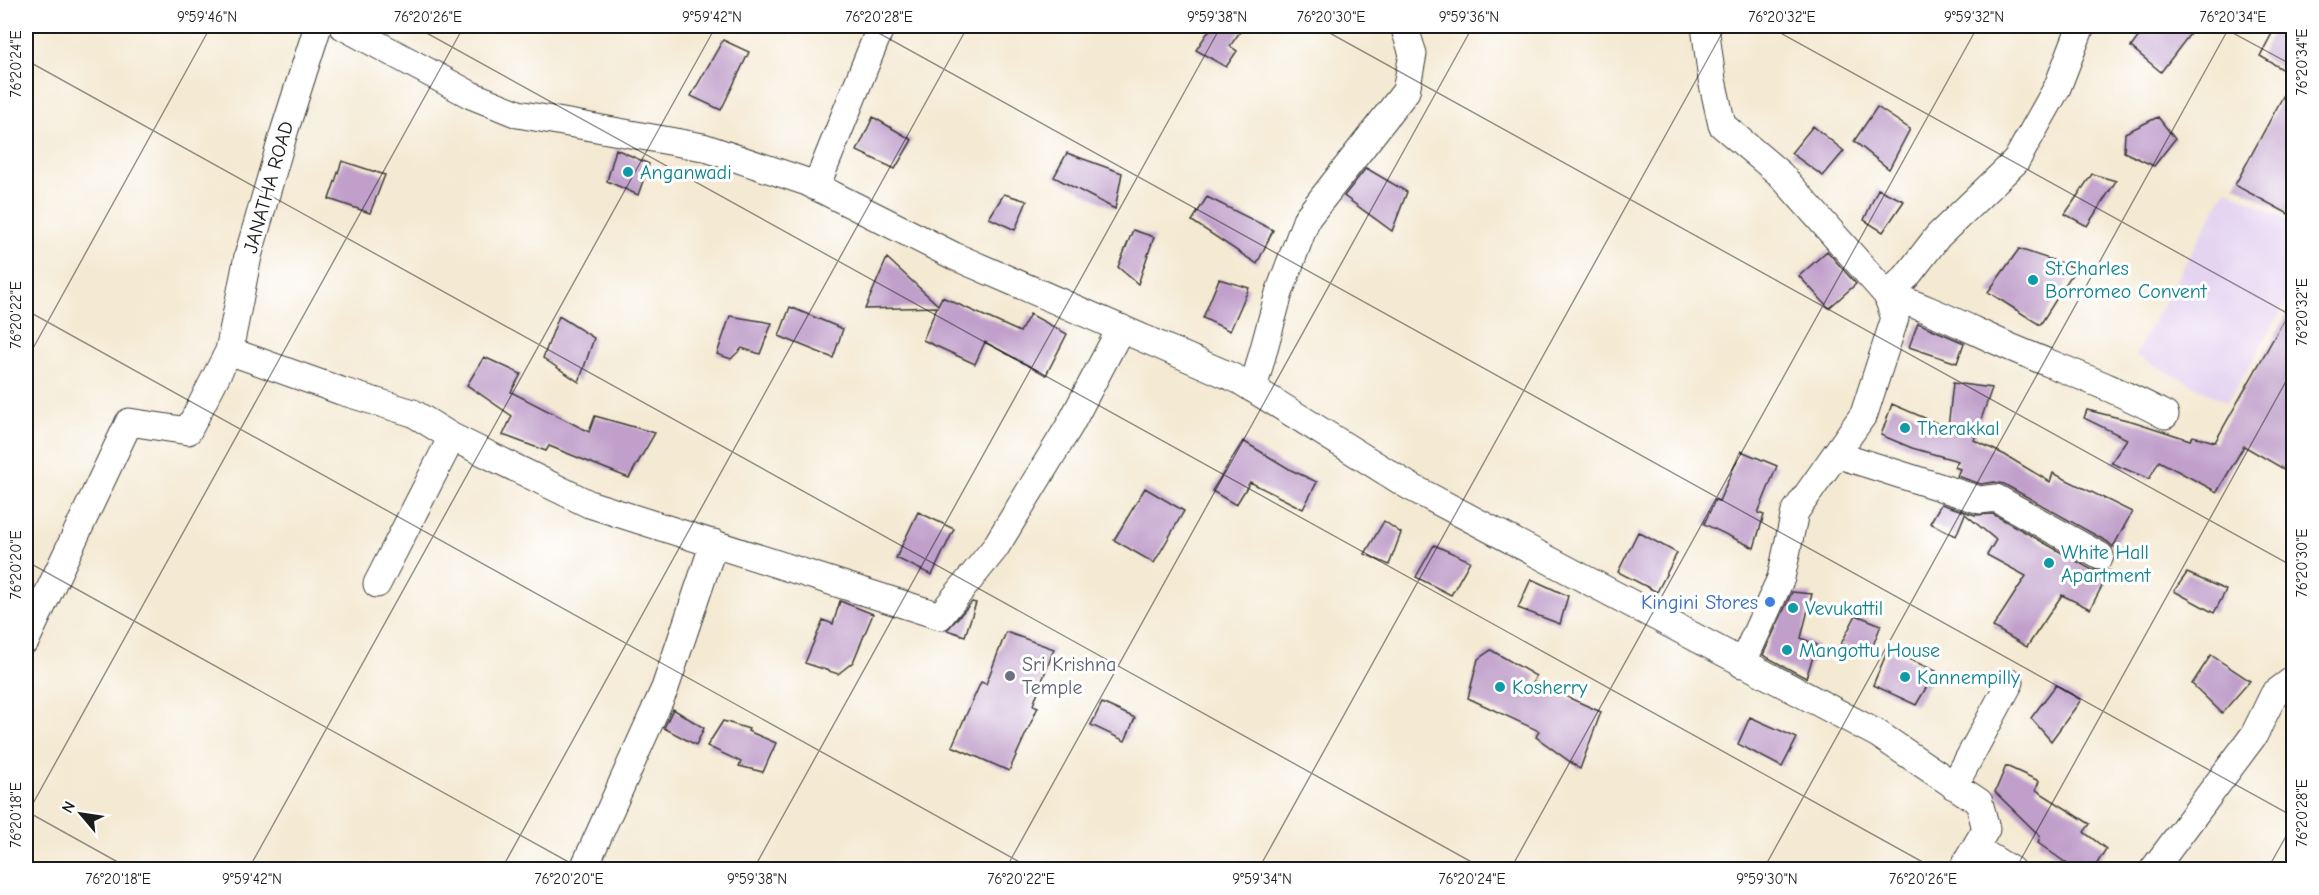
<svg xmlns="http://www.w3.org/2000/svg" width="2319" height="895" viewBox="0 0 2319 895" font-family="'Comic Neue',sans-serif">
	<style>
		.built { fill: #e4d3f1 }
		.building { fill: #c09fca }
		.lines { fill: none; stroke-linecap: round; stroke-linejoin: round }
		.minor-casing { stroke: #3c3b37; stroke-width: 29 }
		.minor { stroke: #fff; stroke-width: 27 }
		.ticks { fill: none; stroke: #1c1c1c; stroke-width: 1.5; stroke-opacity: 0.45 }
		.culture-dot { fill: #0f9aa8; stroke: #fff; stroke-width: 2 }
		.shop-dot { fill: #3f7fe0; stroke: #fff; stroke-width: 2 }
		.worship-dot { fill: #6b7280; stroke: #fff; stroke-width: 2 }
		.labels { text-anchor: middle; stroke-width: 6; stroke-linejoin: round; paint-order: stroke }
		.culture-label { font-size: 20px; fill: #0d838f; stroke: #fff; text-anchor: start }
		.street-label { font-size: 20px; fill: #1c1c1c; stroke: #fff }
		.shop-label { font-size: 20px; fill: #366cbe; stroke: #fff; text-anchor: end }
		.worship-label { font-size: 20px; fill: #5b616d; stroke: #fff; text-anchor: start }
		.neatline { fill: none; stroke: #1c1c1c; stroke-width: 2 }
		.ticks-label { font-size: 15px; text-anchor: middle; fill: #1c1c1c }
	</style>
	<rect width="100%" height="100%" fill="#fff"/>
	<filter id="ink" filterUnits="userSpaceOnUse"><feTurbulence type="fractalNoise" baseFrequency=".0167" numOctaves="2"/><feDisplacementMap in="SourceGraphic" scale="12" xChannelSelector="R" yChannelSelector="G"/><feConvolveMatrix kernelMatrix="1 2 1 2 8 2 1 2 1" color-interpolation-filters="sRGB"/></filter>
	<filter id="wash" filterUnits="userSpaceOnUse"><feTurbulence type="fractalNoise" baseFrequency=".008" numOctaves="4" result="noise"/><feDisplacementMap in="SourceGraphic" scale="24" xChannelSelector="R" yChannelSelector="G"/><feGaussianBlur stdDeviation="1.35" result="paint"/><feColorMatrix in="noise" values="0 0 0 0 0 0 0 0 0 0 0 0 0 0 0 0 0 1.4 0 .05"/><feComposite in="paint" operator="in"/></filter>
	<g filter="url(#wash)">
		<rect width="100%" height="100%" fill="#f4e9d2"/>
		<path class="built" d="M 2226,189 L 2294,223 L 2293,291 L 2227,403 L 2135,355 Z"/>
		<g id="blocks">
			<path class="building" d="M 1212,26 L 1244,26 L 1230,46 L 1237,51 L 1226,67 L 1196,50 Z
				M 2146,26 L 2196,26 L 2161,72 L 2131,47 Z
				M 2276,26 L 2294,26 L 2294,76 L 2260,56 Z
				M 723,40 L 749,52 L 721,110 L 691,96 Z
				M 2294,76 L 2294,217 L 2235,185 Z
				M 1877,107 L 1910,129 L 1889,169 L 1854,141 Z
				M 873,117 L 912,140 L 895,169 L 857,151 Z
				M 2158,117 L 2175,139 L 2154,166 L 2124,152 L 2125,133 Z
				M 1813,126 L 1844,151 L 1823,176 L 1791,153 Z
				M 616,149 L 649,164 L 638,195 L 607,181 Z
				M 1067,153 L 1122,173 L 1115,209 L 1054,177 Z
				M 342,161 L 385,175 L 370,213 L 329,199 Z
				M 1366,168 L 1407,192 L 1392,231 L 1344,196 Z
				M 2092,174 L 2116,181 L 2087,226 L 2065,214 Z
				M 1878,189 L 1904,201 L 1883,232 L 1864,220 Z
				M 1004,194 L 1027,201 L 1015,230 L 989,218 Z
				M 1207,197 L 1273,230 L 1257,264 L 1192,221 Z
				M 1133,230 L 1154,237 L 1138,284 L 1118,267 Z
				M 2019,249 L 2076,268 L 2040,325 L 1988,292 Z
				M 1827,251 L 1856,284 L 1829,308 L 1799,276 Z
				M 887,258 L 938,305 L 942,297 L 1020,332 L 1030,314 L 1067,334 L 1046,375 L 985,342 L 975,364 L 923,340 L 937,307 L 865,309 Z
				M 1219,279 L 1249,288 L 1230,331 L 1203,318 Z
				M 2294,302 L 2294,475 L 2244,446 L 2217,492 L 2159,461 L 2149,479 L 2111,463 L 2127,439 L 2084,418 L 2087,410 L 2135,422 L 2190,440 L 2193,436 L 2215,442 Z
				M 790,307 L 843,329 L 833,358 L 779,336 Z
				M 559,316 L 594,338 L 579,382 L 543,358 Z
				M 730,316 L 772,323 L 760,354 L 742,348 L 731,359 L 717,354 Z
				M 1918,323 L 1964,343 L 1957,363 L 1909,347 Z
				M 484,357 L 521,374 L 511,392 L 589,432 L 595,416 L 655,433 L 629,478 L 549,446 L 546,451 L 503,435 L 512,416 L 467,385 Z
				M 1953,383 L 1992,388 L 1974,440 L 2005,455 L 2050,482 L 2053,473 L 2132,512 L 2113,547 L 2108,542 L 2004,484 L 1994,482 L 1981,484 L 1957,476 L 1960,469 L 1954,467 L 1958,461 L 1912,448 L 1881,435 L 1892,404 L 1948,428 Z
				M 1243,441 L 1291,470 L 1317,482 L 1303,509 L 1250,482 L 1236,505 L 1212,491 Z
				M 1741,451 L 1777,466 L 1758,513 L 1764,515 L 1754,548 L 1704,524 L 1715,500 L 1719,501 Z
				M 1145,488 L 1184,511 L 1154,563 L 1114,540 Z
				M 1941,504 L 1975,515 L 1993,514 L 2092,570 L 2110,571 L 2090,609 L 2062,595 L 2027,647 L 1993,627 L 2026,576 L 1987,555 L 1996,540 L 1965,514 L 1956,536 L 1930,523 Z
				M 918,512 L 954,529 L 932,575 L 896,558 Z
				M 1384,521 L 1401,533 L 1389,565 L 1365,554 Z
				M 1638,532 L 1677,553 L 1657,592 L 1618,572 Z
				M 1434,545 L 1470,561 L 1451,595 L 1416,577 Z
				M 2187,573 L 2226,590 L 2214,613 L 2174,591 Z
				M 1531,579 L 1568,596 L 1560,624 L 1518,608 Z
				M 1792,592 L 1812,594 L 1801,638 L 1817,645 L 1806,678 L 1763,655 Z
				M 840,601 L 873,614 L 853,662 L 838,674 L 805,663 L 823,620 L 833,624 Z
				M 972,602 L 976,603 L 965,636 L 947,630 Z
				M 1856,615 L 1881,625 L 1870,653 L 1841,644 Z
				M 1006,632 L 1054,649 L 1033,705 L 1038,707 L 1009,771 L 952,746 L 981,682 L 986,684 Z
				M 1491,650 L 1536,676 L 1533,682 L 1601,712 L 1580,769 L 1536,737 L 1539,731 L 1468,698 L 1478,659 Z
				M 1888,650 L 1936,671 L 1916,705 L 1873,685 Z
				M 2211,655 L 2250,681 L 2222,713 L 2192,684 Z
				M 2056,685 L 2081,700 L 2051,741 L 2031,718 Z
				M 1102,703 L 1135,718 L 1125,741 L 1091,725 Z
				M 673,709 L 704,728 L 696,745 L 664,728 Z
				M 1750,717 L 1797,738 L 1782,767 L 1738,744 Z
				M 723,721 L 749,729 L 748,731 L 776,743 L 763,772 L 739,766 L 741,762 L 707,746 Z
				M 2006,766 L 2039,781 L 2036,790 L 2090,824 L 2084,832 L 2106,849 L 2093,870 L 2076,870 L 2038,843 L 2040,836 L 1995,792 Z"/>
		</g>
	</g>
	<g filter="url(#ink)">
		<use href="#blocks" fill-opacity="0" stroke="#3c3b37" stroke-width="1.5"/>
		<g class="lines">
			<defs>
				<path id="minor" d="M 343,26 L 471,95 L 518,114 L 703,147 L 807,182 L 954,256 L 1239,380 L 1409,486 L 1878,734 L 1979,802 L 1986,829 L 1962,870
					M 1705,26 L 1712,80 L 1722,125 L 1780,174 L 1887,295 L 1895,318 L 1864,414 L 1795,512 L 1781,578 L 1742,664
					M 2081,26 L 2057,88 L 2016,161 L 1938,236 L 1907,276 L 1887,295 C 1930,308 1969,329 2010,347 C 2062,369 2115,388 2165,415
					M 816,187 L 881,26
					M 229,351 L 341,391 L 413,413 L 452,437 L 589,504 L 940,616 L 995,548 L 1070,425 L 1121,328
					M 1253,389 L 1279,293 L 1307,218 L 1406,91 L 1413,54 L 1404,26
					M 1836,454 L 1980,500 L 1996,498 L 2100,556
					M 377,584 L 452,437
					M 26,640 L 129,422 L 188,431 L 229,351 L 248,256 L 285,129 L 318,26
					M 1954,786 L 2010,682
					M 1975,848 L 2011,870
					M 583,870 L 665,688 L 714,543
					M 2153,870 L 2254,735 L 2274,694 L 2294,679"/>
			</defs>
			<use href="#minor" class="minor-casing"/>
			<use href="#minor" class="minor"/>
		</g>
	</g>
	<path class="ticks" d="M 414,26 L 1937,870M 866,26 L 2294,817M 1317,26 L 2294,567M 1768,26 L 2294,317M 2220,26 L 2294,66M 26,60 L 1486,870M 26,310 L 1034,870M 26,361 L 211,26M 26,561 L 583,870M 26,811 L 132,870M 26,816 L 464,26M 248,870 L 716,26M 501,870 L 968,26M 753,870 L 1221,26M 1005,870 L 1473,26M 1258,870 L 1726,26M 1510,870 L 1978,26M 1763,870 L 2230,26M 2015,870 L 2294,367M 2267,870 L 2294,822"/>
	<g class="culture-dot">
		<circle cx="628" cy="172" r="6"/>
		<circle cx="2033" cy="280" r="6"/>
		<circle cx="1905" cy="428" r="6"/>
		<circle cx="2049" cy="563" r="6"/>
		<circle cx="1793" cy="608" r="6"/>
		<circle cx="1787" cy="650" r="6"/>
		<circle cx="1905" cy="677" r="6"/>
		<circle cx="1500" cy="687" r="6"/>
	</g>
	<circle class="shop-dot" cx="1770" cy="602" r="6"/>
	<circle class="worship-dot" cx="1010" cy="676" r="6"/>
	<g class="labels">
		<g class="culture-label">
			<text x="640" y="179">Anganwadi</text>
			<text x="2045" y="275">St.Charles<tspan x="2045" dy="23">Borromeo Convent</tspan></text>
			<text x="1917" y="435">Therakkal</text>
			<text x="2061" y="559">White Hall<tspan x="2061" dy="23">Apartment</tspan></text>
			<text x="1805" y="615">Vevukattil</text>
			<text x="1799" y="657">Mangottu House</text>
			<text x="1917" y="684">Kannempilly</text>
			<text x="1512" y="694">Kosherry</text>
		</g>
		<g class="street-label">
			<text transform="translate(268 187) rotate(-74)" y="7">JANATHA ROAD</text>
		</g>
		<g class="shop-label">
			<text x="1758" y="609">Kingini Stores</text>
		</g>
		<g class="worship-label">
			<text x="1022" y="671">Sri Krishna<tspan x="1022" dy="23">Temple</tspan></text>
		</g>
	</g>
	<rect width="2319" height="895" fill="none" stroke="#fff" stroke-width="66"/>
	<g transform="translate(81 814) rotate(299)" stroke="#ffffff" stroke-width="4.5" paint-order="stroke">
	<path d="M0-4.5L10 22L0 15L-10 22Z" fill="#1c1c1c"/>
	<text y="-9" font-size="16" font-weight="bold" text-anchor="middle" fill="#1c1c1c">N</text>
	</g>
	<rect x="33" y="33" width="2253" height="829" class="neatline"/>
	<g class="ticks-label">
		<text x="207" y="22">9°59'46"N</text>
		<text x="428" y="22">76°20'26"E</text>
		<text x="712" y="22">9°59'42"N</text>
		<text x="879" y="22">76°20'28"E</text>
		<text x="1217" y="22">9°59'38"N</text>
		<text x="1331" y="22">76°20'30"E</text>
		<text x="1469" y="22">9°59'36"N</text>
		<text x="1782" y="22">76°20'32"E</text>
		<text x="1974" y="22">9°59'32"N</text>
		<text x="2233" y="22">76°20'34"E</text>
		<text transform="translate(2302 62) rotate(-90)" y="5">76°20'34"E</text>
		<text transform="translate(16 64) rotate(-90)" y="5">76°20'24"E</text>
		<text transform="translate(2302 312) rotate(-90)" y="5">76°20'32"E</text>
		<text transform="translate(16 315) rotate(-90)" y="5">76°20'22"E</text>
		<text transform="translate(2302 563) rotate(-90)" y="5">76°20'30"E</text>
		<text transform="translate(16 565) rotate(-90)" y="5">76°20'20"E</text>
		<text transform="translate(2302 813) rotate(-90)" y="5">76°20'28"E</text>
		<text transform="translate(16 815) rotate(-90)" y="5">76°20'18"E</text>
		<text x="118" y="884">76°20'18"E</text>
		<text x="252" y="884">9°59'42"N</text>
		<text x="569" y="884">76°20'20"E</text>
		<text x="757" y="884">9°59'38"N</text>
		<text x="1021" y="884">76°20'22"E</text>
		<text x="1262" y="884">9°59'34"N</text>
		<text x="1472" y="884">76°20'24"E</text>
		<text x="1767" y="884">9°59'30"N</text>
		<text x="1923" y="884">76°20'26"E</text>
	</g>
</svg>
